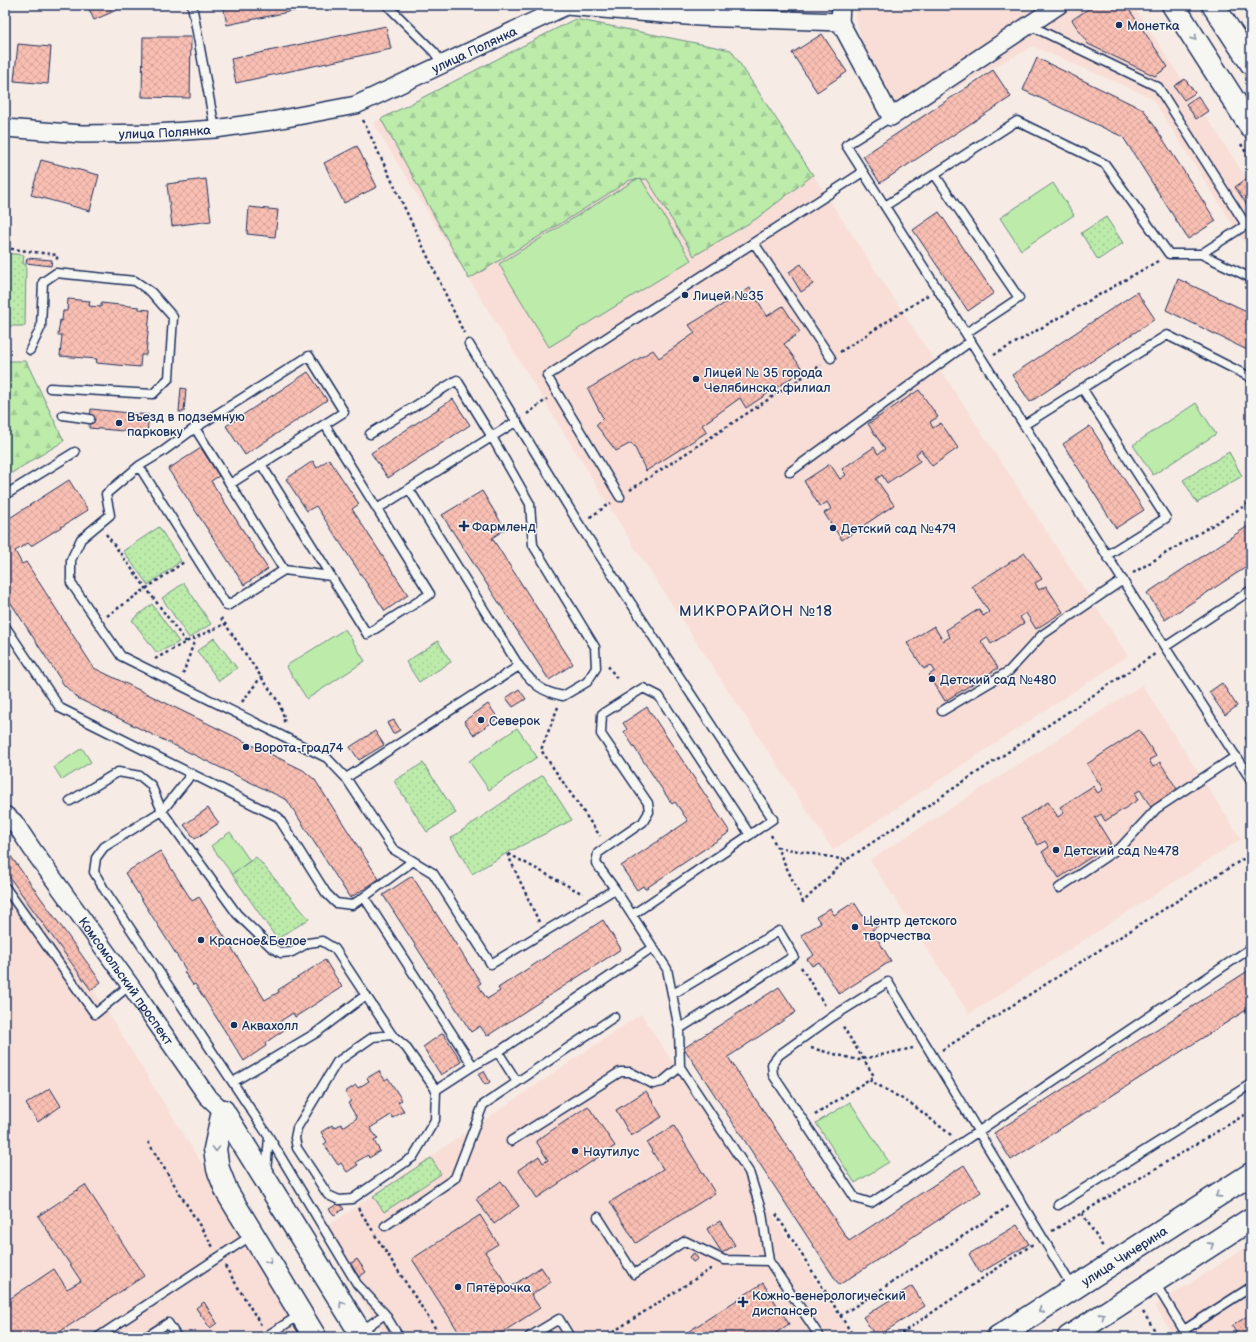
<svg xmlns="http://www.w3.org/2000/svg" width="1256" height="1342" viewBox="0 0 1256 1342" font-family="'Balsamiq Sans',sans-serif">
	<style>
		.built { fill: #f8ded6 }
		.green { fill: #bcebaa; stroke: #6c8d84 }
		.forest { fill: url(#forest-firs); stroke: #6c8d84 }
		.park { fill: url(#park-dots); stroke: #6c8d84 }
		.building { fill: url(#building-cross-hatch); stroke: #1b2f5e }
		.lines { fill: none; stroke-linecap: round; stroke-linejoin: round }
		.lane-casing { stroke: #1b2f5e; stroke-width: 11 }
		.street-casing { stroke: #1b2f5e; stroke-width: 20 }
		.secondary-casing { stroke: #1b2f5e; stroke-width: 25 }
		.path { stroke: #1b2f5e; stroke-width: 2.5; stroke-dasharray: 3 3; stroke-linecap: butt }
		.lane { stroke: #f6f6f2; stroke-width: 8 }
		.street { stroke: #f6f6f2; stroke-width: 17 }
		.secondary { stroke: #f6f6f2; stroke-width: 22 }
		.oneway { stroke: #8892a8 }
		.poi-dot { fill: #1b2f5e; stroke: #f6f6f2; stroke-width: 1.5 }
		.labels { text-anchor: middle; stroke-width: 3; stroke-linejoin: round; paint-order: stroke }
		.poi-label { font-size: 13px; fill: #1b2f5e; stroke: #f6f6f2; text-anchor: start }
		.street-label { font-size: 13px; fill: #1b2f5e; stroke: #f6f6f2 }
		.quarter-label { font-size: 15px; letter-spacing: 1px; fill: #1b2f5e; stroke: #f6f6f2 }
	</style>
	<defs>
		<pattern id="forest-firs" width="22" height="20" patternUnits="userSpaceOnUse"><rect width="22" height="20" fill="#bcebaa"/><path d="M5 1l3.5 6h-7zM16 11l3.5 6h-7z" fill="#a1ca95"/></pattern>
		<pattern id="park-dots" width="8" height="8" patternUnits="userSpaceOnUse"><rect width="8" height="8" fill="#bcebaa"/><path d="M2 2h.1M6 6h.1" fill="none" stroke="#a1ca95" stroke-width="1.8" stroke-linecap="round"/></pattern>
		<pattern id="building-cross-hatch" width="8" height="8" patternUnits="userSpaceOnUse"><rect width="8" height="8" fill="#f9bfb2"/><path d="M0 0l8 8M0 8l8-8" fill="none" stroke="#d5a49c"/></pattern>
	</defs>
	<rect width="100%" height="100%" fill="#f7ebe5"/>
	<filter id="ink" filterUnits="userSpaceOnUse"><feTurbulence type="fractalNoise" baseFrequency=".025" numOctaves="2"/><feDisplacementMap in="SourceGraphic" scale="8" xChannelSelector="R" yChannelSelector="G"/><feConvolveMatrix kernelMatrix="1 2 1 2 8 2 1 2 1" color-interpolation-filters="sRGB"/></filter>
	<g filter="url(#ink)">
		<path class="built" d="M 854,5 L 1133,5 L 1251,185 L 1251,253 L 1152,98 L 1033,46 L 903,117 L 891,97 L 862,45 Z
			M 575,19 L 731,50 L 1128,656 L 833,850 L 635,548 L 373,123 Z
			M 1142,685 L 1241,839 L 969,1014 L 870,860 Z
			M 5,847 L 254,1248 L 307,1337 L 5,1337 Z
			M 641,1014 L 852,1337 L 386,1337 L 319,1232 Z
			M 1251,1244 L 1251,1337 L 1174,1337 L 1155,1306 Z"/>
		<path class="green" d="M 640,177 L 691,260 L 549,347 L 499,264 Z
			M 1053,183 L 1074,215 L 1021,250 L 1000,218 Z
			M 1196,403 L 1216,434 L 1153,475 L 1133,445 Z
			M 345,629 L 365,661 L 307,699 L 286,666 Z
			M 517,728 L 537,757 L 489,790 L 469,761 Z
			M 82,748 L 91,762 L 62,780 L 54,767 Z
			M 230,832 L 250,861 L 232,874 L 211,846 Z
			M 850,1102 L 889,1162 L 855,1183 L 816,1123 Z"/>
		<path class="forest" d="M 575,19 L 731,50 L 813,175 L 756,219 L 694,256 L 647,179 L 630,180 L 568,219 L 469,279 L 381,119 Z
			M 5,361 L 26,361 L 64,441 L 5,477 Z"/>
		<path class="park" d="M 1106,217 L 1123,243 L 1098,260 L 1081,233 Z
			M 5,253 L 24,255 L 23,264 L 26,264 L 25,326 L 5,326 Z
			M 1229,452 L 1242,476 L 1197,503 L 1183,480 Z
			M 159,527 L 181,561 L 148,585 L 123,551 Z
			M 184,583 L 211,624 L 189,638 L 162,598 Z
			M 152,604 L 179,642 L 157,653 L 132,620 Z
			M 214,638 L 237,668 L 219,681 L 197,651 Z
			M 438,641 L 451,662 L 419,682 L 406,662 Z
			M 423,763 L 456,813 L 427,832 L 394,781 Z
			M 543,775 L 572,820 L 507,853 L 472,874 L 451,838 Z
			M 256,857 L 309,919 L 277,939 L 232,874 Z
			M 431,1158 L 441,1174 L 384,1212 L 373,1196 Z"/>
		<path class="building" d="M 87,5 L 128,5 L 94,20 Z
			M 223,5 L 301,5 L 302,9 L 227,25 Z
			M 1094,5 L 1126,5 L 1168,67 L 1155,76 L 1088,44 L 1072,20 Z
			M 386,26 L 391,49 L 236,83 L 231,59 Z
			M 822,34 L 847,72 L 817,92 L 792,53 Z
			M 143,37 L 191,37 L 190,98 L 142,97 Z
			M 18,44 L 51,47 L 48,84 L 14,81 Z
			M 1037,58 L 1144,110 L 1216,221 L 1188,239 L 1123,137 L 1023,90 Z
			M 993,70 L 1011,97 L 880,183 L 863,156 Z
			M 1185,79 L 1195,93 L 1184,100 L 1174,86 Z
			M 1198,96 L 1208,111 L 1196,119 L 1186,104 Z
			M 357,146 L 377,187 L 344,203 L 324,163 Z
			M 41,160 L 99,175 L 90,211 L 31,195 Z
			M 1249,177 L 1251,181 L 1251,207 L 1249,208 L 1235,187 Z
			M 206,179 L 211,221 L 172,226 L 167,184 Z
			M 249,207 L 278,210 L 275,237 L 247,234 Z
			M 939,212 L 994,293 L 968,311 L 913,230 Z
			M 27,258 L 52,260 L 51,266 L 26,263 Z
			M 801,264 L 813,284 L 801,292 L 789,272 Z
			M 1178,279 L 1251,313 L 1251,352 L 1166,310 Z
			M 750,288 L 767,316 L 783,306 L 800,332 L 784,344 L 803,370 L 746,408 L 740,398 L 702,425 L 707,432 L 646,471 L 635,448 L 631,443 L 616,451 L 596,425 L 603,418 L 588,389 L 653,350 L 659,358 L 695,333 L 689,325 Z
			M 1137,292 L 1155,319 L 1030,402 L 1012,375 Z
			M 68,299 L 90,301 L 89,306 L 101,307 L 101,303 L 139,307 L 139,309 L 150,310 L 146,355 L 141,355 L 140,367 L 96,363 L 97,359 L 60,356 L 62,335 L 58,335 L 60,320 L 62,321 L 63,311 L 67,311 Z
			M 308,372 L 327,400 L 245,455 L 226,426 Z
			M 181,388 L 186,389 L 184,412 L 179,412 Z
			M 919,390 L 938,417 L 930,422 L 933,428 L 941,423 L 958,448 L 932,466 L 921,450 L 916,454 L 920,461 L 887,483 L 882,475 L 876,479 L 894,505 L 842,540 L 824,513 L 831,509 L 827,502 L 820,507 L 804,481 L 830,464 L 840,479 L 846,475 L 842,469 L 874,447 L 878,454 L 885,449 L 868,424 Z
			M 453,399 L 470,425 L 388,478 L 371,453 Z
			M 91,409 L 149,415 L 147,433 L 89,428 Z
			M 1090,426 L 1144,510 L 1116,528 L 1063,444 Z
			M 201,448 L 219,476 L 211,481 L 268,569 L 244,585 L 168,469 Z
			M 329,459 L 359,504 L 352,509 L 408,595 L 385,611 L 316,506 L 307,511 L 286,479 L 313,461 L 317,468 Z
			M 69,480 L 88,510 L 31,546 L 28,543 L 15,551 L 22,564 L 26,562 L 94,668 L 303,770 L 315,780 L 379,879 L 350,898 L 287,800 L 79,699 L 64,685 L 5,594 L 5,521 Z
			M 482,491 L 505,529 L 492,538 L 573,664 L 549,680 L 442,515 Z
			M 1251,524 L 1251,564 L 1165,620 L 1147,593 Z
			M 1025,553 L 1042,579 L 1035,583 L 1039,590 L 1046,586 L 1063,612 L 1036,629 L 1026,613 L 1020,617 L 1024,623 L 991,644 L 987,637 L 981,641 L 998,668 L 945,701 L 929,675 L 935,671 L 931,665 L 924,669 L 907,643 L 934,626 L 943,641 L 950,637 L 946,630 L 979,609 L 983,616 L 989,612 L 972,586 Z
			M 1222,683 L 1237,706 L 1225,715 L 1209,692 Z
			M 519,689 L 526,699 L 513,707 L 506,698 Z
			M 488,704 L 498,718 L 474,735 L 464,721 Z
			M 647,707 L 730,832 L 645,889 L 643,886 L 637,890 L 621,866 L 688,821 L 675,802 L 672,804 L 624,732 L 627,729 L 623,723 Z
			M 394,720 L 400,730 L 393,734 L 387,723 Z
			M 1139,730 L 1156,756 L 1149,760 L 1153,767 L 1160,762 L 1177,789 L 1151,807 L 1140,790 L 1134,794 L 1138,800 L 1105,821 L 1101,814 L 1095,818 L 1111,844 L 1059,878 L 1042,852 L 1049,847 L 1045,841 L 1038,845 L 1021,819 L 1048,802 L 1058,817 L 1064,813 L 1060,807 L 1093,786 L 1098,793 L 1103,789 L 1087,764 Z
			M 375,731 L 384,745 L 359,760 L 350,747 Z
			M 1251,733 L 1251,748 L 1245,738 Z
			M 208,808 L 219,823 L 195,839 L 184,825 Z
			M 5,848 L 101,982 L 91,990 L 5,871 Z
			M 160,851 L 192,901 L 199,897 L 265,1000 L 279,992 L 278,990 L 325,960 L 342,987 L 295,1017 L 293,1013 L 279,1022 L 284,1030 L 265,1043 L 266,1046 L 244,1061 L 195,984 L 193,985 L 184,972 L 186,970 L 125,873 Z
			M 412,876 L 481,983 L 478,985 L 487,999 L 500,991 L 498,988 L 603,920 L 621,949 L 487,1036 L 480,1026 L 471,1032 L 383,895 Z
			M 854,902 L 866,921 L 873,917 L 878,926 L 872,930 L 891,961 L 839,994 L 819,962 L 812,966 L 807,959 L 814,955 L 801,935 L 821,923 L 816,917 L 823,913 L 830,908 L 834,915 Z
			M 1251,969 L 1251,1007 L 1011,1160 L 994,1133 Z
			M 779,987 L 796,1012 L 728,1057 L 849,1241 L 964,1165 L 981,1192 L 839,1285 L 684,1048 Z
			M 443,1033 L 462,1062 L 441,1075 L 423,1047 Z
			M 379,1071 L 385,1080 L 388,1078 L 402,1100 L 398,1102 L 404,1111 L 393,1118 L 391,1115 L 370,1128 L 378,1139 L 374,1141 L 380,1151 L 369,1158 L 368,1155 L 356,1162 L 358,1165 L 347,1172 L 341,1163 L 338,1165 L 324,1144 L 327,1142 L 321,1132 L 332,1125 L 334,1128 L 341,1124 L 343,1127 L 357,1118 L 348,1103 L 351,1101 L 345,1092 L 356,1085 L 358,1088 L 369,1081 L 367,1078 Z
			M 484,1071 L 490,1082 L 485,1085 L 478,1074 Z
			M 50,1088 L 61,1106 L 38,1122 L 26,1104 Z
			M 646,1091 L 662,1117 L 631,1136 L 616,1110 Z
			M 588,1106 L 615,1146 L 537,1198 L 518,1170 L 539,1156 L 543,1163 L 548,1160 L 536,1141 Z
			M 674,1126 L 715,1193 L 636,1243 L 610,1202 L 663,1169 L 647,1143 Z
			M 501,1181 L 519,1206 L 494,1224 L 476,1199 Z
			M 85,1185 L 144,1276 L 52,1337 L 5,1337 L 5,1302 L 54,1269 L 67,1289 L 81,1281 L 38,1216 Z
			M 339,1203 L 344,1209 L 334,1215 L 329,1209 Z
			M 480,1215 L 498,1244 L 485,1252 L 509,1288 L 541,1267 L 551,1282 L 531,1295 L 540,1308 L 495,1337 L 462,1337 L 412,1259 Z
			M 720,1221 L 735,1245 L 722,1253 L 707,1229 Z
			M 1017,1225 L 1029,1244 L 980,1273 L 969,1254 Z
			M 694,1253 L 698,1259 L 693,1262 L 689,1257 Z
			M 357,1259 L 366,1272 L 359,1277 L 350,1264 Z
			M 763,1283 L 789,1324 L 770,1337 L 680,1337 Z
			M 912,1286 L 925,1306 L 876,1337 L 863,1317 Z
			M 204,1302 L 217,1323 L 210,1328 L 196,1308 Z
			M 1251,1311 L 1251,1337 L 1239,1337 L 1232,1326 L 1246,1317 Z
			M 551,1331 L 556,1337 L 541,1337 Z"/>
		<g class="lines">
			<defs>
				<path id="lane" d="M 192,5 L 215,129
					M 387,5 L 434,52 L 443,64
					M 1029,25 L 1158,87 L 1246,225 L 1201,254
					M 891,117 L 846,145 L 1165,647 L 1251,780
					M 935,175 L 1019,298 L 966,333
					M 885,206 L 1017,121 L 1105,164 L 1169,254 L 1201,254 L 1251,278
					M 754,243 L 831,358
					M 469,344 L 579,524 L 773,819 L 632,915
					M 30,350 L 41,327 L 43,282 L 56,273 L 135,281 L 151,292 L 173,317 L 169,378 L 153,394 L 50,388
					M 1082,388 L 1166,518 L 1107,555
					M 63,415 L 90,419
					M 1024,425 L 1167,335 L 1250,377 L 1251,379
					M 370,434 L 457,380 L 492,437 L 530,504 L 533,545 L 595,647 L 596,668 L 587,682 L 563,696 C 539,691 534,684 519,666 L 409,489
					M 261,464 L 367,634 L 430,594 L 325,425
					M 139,466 L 227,606 L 284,570 L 195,428
					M 790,472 L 971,341
					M 230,484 L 344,412 L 309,356 L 195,428 L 162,452 L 139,466 L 106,494 L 110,515 L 81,539 L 71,560 L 71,583 L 121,656 L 327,758 L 346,778 L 393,849 L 433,873 L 491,964 L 615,889
					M 5,495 L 75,452
					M 620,497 L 547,376 L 863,172
					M 377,509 L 517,421
					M 284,570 L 331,576
					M 5,626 L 60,708 L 278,817 L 326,893 L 336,903 L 352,905 L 364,897 L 473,1066 L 498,1052 L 653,947
					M 1165,647 L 1251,590
					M 942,711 L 1009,671 L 1042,635 L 1123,580
					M 346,778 L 519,666
					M 70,801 L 118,772 L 140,776 L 151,785 L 162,811 L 187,780 L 191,773
					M 750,835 L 659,696 L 643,688 L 602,714 L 601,734 L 648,803 L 649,812 L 643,822 L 598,853 L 596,863 L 615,889 L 667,969 L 679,1029 L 680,1067 L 749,1172 L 762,1213 L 769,1261 L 820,1337
					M 5,887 L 95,1014 L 130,985
					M 1059,888 L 1122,846 L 1156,809 L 1236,756
					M 364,897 L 413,861
					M 673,994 L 779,931 L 794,956 L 679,1029
					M 392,1035 L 373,1037 L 337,1062 L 297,1128 L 295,1138 L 297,1148 L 328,1195 L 339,1200 L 352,1199 L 413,1157 L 435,1120 L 436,1090
					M 498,1052 L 517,1082
					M 233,1082 L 316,1033 L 366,995
					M 511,1141 L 620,1072 L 630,1072 L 653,1084 L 662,1082 L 680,1067
					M 266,1172 L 269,1137
					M 1058,1205 L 1251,1084
					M 598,1217 L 634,1274 L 685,1241 L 724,1260 L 769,1261
					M 385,1226 L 455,1178 L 483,1105 L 614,1017
					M 1155,1283 L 1188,1337
					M 1073,1288 L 888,982 L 832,1017 L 779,1055 L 772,1064 L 773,1075 L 855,1198 L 871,1203 L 979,1131 L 1251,948
					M 385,1314 L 357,1284 L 269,1137 L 104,889 L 94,872 L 96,858 L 104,847 L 162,811 L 237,914 L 271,947 L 281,953 L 292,952 L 308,943 L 322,941 L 335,949 L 392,1035 L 405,1046 L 436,1090 L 473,1066
					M 1184,1330 L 1251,1287
					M 360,1332 L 385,1314 L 399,1337
					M 98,1337 L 252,1235
					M 146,1337 L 168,1323 L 177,1337
					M 265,1337 L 300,1315
					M 529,1337 L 559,1319 L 570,1337"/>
				<g id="street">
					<path d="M 840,22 L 841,5"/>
					<path id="s1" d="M 5,128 L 82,134 L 156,133 L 215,129 L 271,121 L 356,105 L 566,6 L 699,17 L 840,22 L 891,117 L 1059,5"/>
					<path id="s2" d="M 5,815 L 14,822 L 32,849 L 130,985 L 207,1096 L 223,1111"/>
				</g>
				<g id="secondary">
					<path d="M 1173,5 L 1251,127"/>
					<path d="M 1213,5 L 1251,63"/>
					<path d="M 223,1111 L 363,1337"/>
					<path d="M 223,1111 L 215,1149 L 218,1169 L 227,1192 L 315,1337"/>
					<path id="s3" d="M 998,1337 L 1251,1174"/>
					<path d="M 1069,1337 L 1251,1219"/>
				</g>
			</defs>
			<use href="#lane" class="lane-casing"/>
			<use href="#street" class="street-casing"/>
			<use href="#secondary" class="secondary-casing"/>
			<path class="path" d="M 363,120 L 464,333
				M 1241,144 L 1251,161
				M 5,248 L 57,255 L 57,261
				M 840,352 L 928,295
				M 994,355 L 1158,261
				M 527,414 L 547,399
				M 630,490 L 821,365
				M 590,517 L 611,503
				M 106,534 L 186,642
				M 1133,573 L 1251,502
				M 107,616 L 184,562
				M 221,618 L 279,703 L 284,717 L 284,723
				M 155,659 L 186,642 L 225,624
				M 608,666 L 618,680
				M 183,674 L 195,639
				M 242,702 L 261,677
				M 558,707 L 541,750 L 600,836
				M 771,835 L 803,902 L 846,860
				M 777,847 L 846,860 L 1155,654
				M 539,922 L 507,853 L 583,894
				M 801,967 L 826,1007
				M 811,1048 L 858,1060 L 913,1048
				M 942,1050 L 1251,854
				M 869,1080 L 913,1105 L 951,1135
				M 815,1115 L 874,1076 L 842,1025
				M 148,1142 L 213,1247
				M 358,1208 L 373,1231
				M 1082,1213 L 1103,1247
				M 776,1214 L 854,1337
				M 1052,1231 L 1251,1111
				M 375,1235 L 441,1337
				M 225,1266 L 261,1325
				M 1143,1312 L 1159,1337
				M 840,1316 L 1009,1206
				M 602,1337 L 613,1332 L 712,1268
				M 896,1337 L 1033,1244"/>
			<use href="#lane" class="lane"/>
			<use href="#street" class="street"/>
			<use href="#secondary" class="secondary"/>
		</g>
		<defs><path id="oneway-chevron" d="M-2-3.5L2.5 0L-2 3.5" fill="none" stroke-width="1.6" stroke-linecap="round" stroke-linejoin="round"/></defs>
		<g class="oneway">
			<use href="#oneway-chevron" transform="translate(1194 38) rotate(57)"/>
			<use href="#oneway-chevron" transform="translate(216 1149) rotate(91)"/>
			<use href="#oneway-chevron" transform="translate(1218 1195) rotate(147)"/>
			<use href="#oneway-chevron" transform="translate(1211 1245) rotate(-33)"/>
			<use href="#oneway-chevron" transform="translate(269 1261) rotate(59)"/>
			<use href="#oneway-chevron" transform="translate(342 1304) rotate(-122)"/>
			<use href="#oneway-chevron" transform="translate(1041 1310) rotate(148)"/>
			<use href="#oneway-chevron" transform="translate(1102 1316) rotate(-33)"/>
		</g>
	</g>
	<g class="poi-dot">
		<circle cx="1119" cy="25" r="4"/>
		<circle cx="685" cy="295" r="4"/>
		<circle cx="696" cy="379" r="4"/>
		<circle cx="119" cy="423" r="4"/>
		<path d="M462 520h4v4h4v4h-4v4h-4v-4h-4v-4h4z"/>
		<circle cx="833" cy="528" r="4"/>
		<circle cx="932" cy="679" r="4"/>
		<circle cx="481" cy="720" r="4"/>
		<circle cx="246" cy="747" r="4"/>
		<circle cx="1056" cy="850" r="4"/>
		<circle cx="855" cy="927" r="4"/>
		<circle cx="201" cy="940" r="4"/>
		<circle cx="234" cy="1025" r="4"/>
		<circle cx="575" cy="1151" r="4"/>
		<circle cx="458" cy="1287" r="4"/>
		<path d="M741 1296h4v4h4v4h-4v4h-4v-4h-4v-4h4z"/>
	</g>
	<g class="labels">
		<g class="poi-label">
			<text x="1127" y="30">Монетка</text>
			<text x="693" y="300">Лицей №35</text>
			<text x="704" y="377">Лицей № 35 города<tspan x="704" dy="15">Челябинска, филиал</tspan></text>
			<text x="127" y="421">Въезд в подземную<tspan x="127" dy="15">парковку</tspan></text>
			<text x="472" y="531">Фармленд</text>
			<text x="841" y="533">Детский сад №479</text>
			<text x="940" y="684">Детский сад №480</text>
			<text x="489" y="725">Северок</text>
			<text x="254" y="752">Ворота-град74</text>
			<text x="1064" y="855">Детский сад №478</text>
			<text x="863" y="925">Центр детского<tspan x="863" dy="15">творчества</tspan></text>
			<text x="209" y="945">Красное&amp;Белое</text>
			<text x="242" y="1030">Аквахолл</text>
			<text x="583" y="1156">Наутилус</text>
			<text x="466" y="1292">Пятёрочка</text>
			<text x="752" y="1300">Кожно-венерологический<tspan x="752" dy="15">диспансер</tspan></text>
		</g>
		<g class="street-label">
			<text dy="5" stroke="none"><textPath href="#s1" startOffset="484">улица Полянка</textPath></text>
			<text dy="5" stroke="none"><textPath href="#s1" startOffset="160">улица Полянка</textPath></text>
			<text dy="5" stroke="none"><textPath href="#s2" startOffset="206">Комсомольский проспект</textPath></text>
			<text dy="5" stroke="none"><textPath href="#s3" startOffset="150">улица Чичерина</textPath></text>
		</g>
		<g class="quarter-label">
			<text x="756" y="616">МИКРОРАЙОН №18</text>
		</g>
	</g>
	<rect width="1256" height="1342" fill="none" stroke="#f6f6f2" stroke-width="20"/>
	<rect x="10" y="10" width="1236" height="1322" fill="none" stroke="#1b2f5e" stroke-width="1.5" filter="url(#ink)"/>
</svg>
